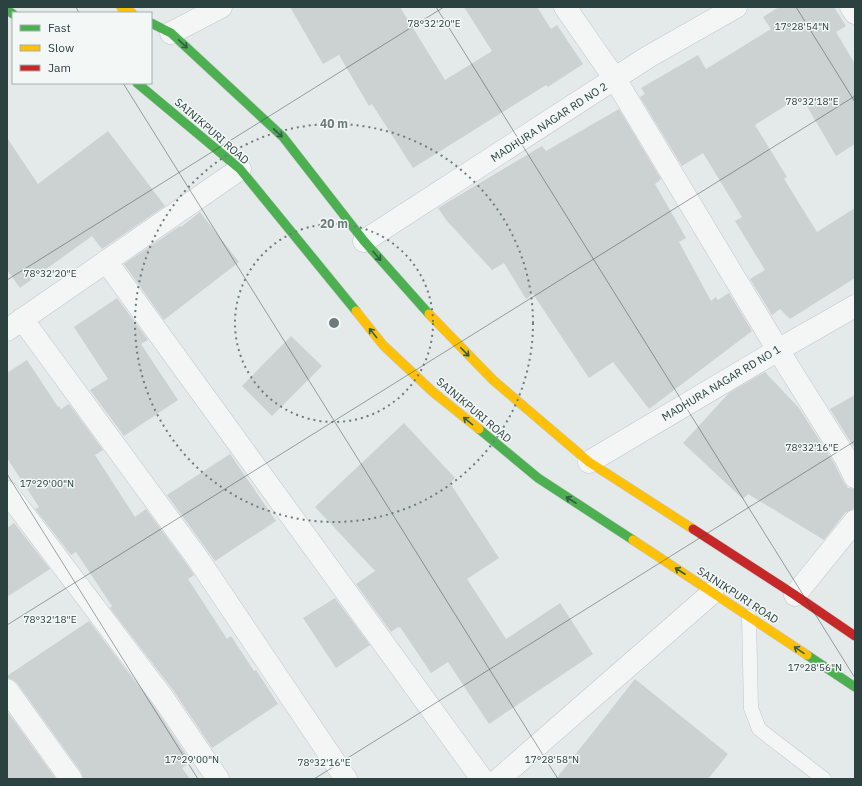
<svg xmlns="http://www.w3.org/2000/svg" width="862" height="786" viewBox="0 0 862 786" font-family="'IBM Plex Sans',sans-serif">
	<style>
		.building { fill: #ccd1d1 }
		.lines { fill: none; stroke-linecap: round; stroke-linejoin: round }
		.lane-casing { stroke: #c2c7c7; stroke-width: 15 }
		.street-casing { stroke: #c2c7c7; stroke-width: 23 }
		.fast-casing { stroke: #c2c7c7; stroke-width: 10 }
		.slow-casing { stroke: #c2c7c7; stroke-width: 10 }
		.jam-casing { stroke: #c2c7c7; stroke-width: 10 }
		.lane { stroke: #f4f6f6; stroke-width: 14 }
		.street { stroke: #f4f6f6; stroke-width: 22 }
		.fast { stroke: #4caf50; stroke-width: 9 }
		.slow { stroke: #ffc107; stroke-width: 9 }
		.jam { stroke: #c62828; stroke-width: 9 }
		.oneway { stroke: #345d45 }
		.ticks { fill: none; stroke: #2c4241; stroke-width: 1; stroke-opacity: 0.45 }
		.ring { fill: none; stroke: #6c7c7c; stroke-width: 2; stroke-dasharray: 2 4 }
		.labels { text-anchor: middle; stroke-width: 3; stroke-linejoin: round; paint-order: stroke }
		.street-label { font-size: 11px; fill: #2c4241; stroke: #f3f8f7 }
		.ticks-label { font-size: 10px; text-anchor: middle; fill: #2c4241; stroke: #f3f8f7; stroke-width: 3; stroke-linejoin: round; paint-order: stroke }
		.centre { fill: #6c7c7c; stroke: #f3f8f7; stroke-width: 2 }
		.ring-label { font-size: 12px; text-anchor: middle; font-weight: bold; fill: #6c7c7c; stroke: #f3f8f7; stroke-width: 3; stroke-linejoin: round; paint-order: stroke }
	</style>
	<rect width="100%" height="100%" fill="#e4e9e9"/>
	<path class="building" d="M 290,7 L 400,7 L 445,80 L 492,51 L 464,7 L 537,7 L 551,29 L 557,25 L 583,64 L 548,87 L 546,85 L 413,168 L 372,104 L 369,106 L 339,55 L 323,64 Z
		M 779,7 L 834,7 L 846,26 L 836,32 L 855,64 L 855,144 L 836,156 L 801,96 L 755,125 L 787,177 L 784,179 L 817,232 L 855,208 L 855,278 L 790,319 L 780,309 L 772,315 L 750,279 L 765,270 L 735,221 L 742,217 L 703,153 L 682,166 L 640,97 L 645,94 L 641,88 L 698,55 L 706,69 L 771,29 L 763,17 Z
		M 619,109 L 661,179 L 655,184 L 686,238 L 679,242 L 711,301 L 716,297 L 718,300 L 729,293 L 752,331 L 649,409 L 613,362 L 589,378 L 533,294 L 526,299 L 504,263 L 492,270 L 447,221 L 438,208 L 542,146 L 546,151 Z
		M 108,131 L 165,206 L 102,249 L 92,236 L 20,288 L 7,270 L 7,138 L 38,184 Z
		M 200,212 L 239,262 L 164,320 L 124,264 L 180,226 L 181,227 Z
		M 117,298 L 148,340 L 141,344 L 178,400 L 124,436 L 90,390 L 108,379 L 74,327 Z
		M 291,336 L 322,366 L 272,416 L 242,386 Z
		M 27,360 L 58,407 L 59,406 L 61,409 L 69,404 L 103,450 L 95,455 L 135,517 L 146,509 L 188,566 L 194,575 L 188,579 L 227,639 L 231,636 L 254,671 L 256,670 L 278,704 L 212,748 L 173,690 L 110,608 L 112,606 L 76,552 L 71,555 L 35,509 L 39,507 L 7,458 L 7,373 Z
		M 765,372 L 799,408 L 834,463 L 844,483 L 848,488 L 855,489 L 855,508 L 845,513 L 824,540 L 748,494 L 743,499 L 683,443 L 729,393 Z
		M 855,395 L 855,449 L 830,409 Z
		M 404,423 L 455,478 L 450,483 L 499,558 L 467,579 L 506,639 L 560,603 L 593,654 L 489,724 L 448,662 L 431,673 L 400,627 L 399,628 L 398,627 L 391,632 L 356,584 L 375,571 L 315,507 Z
		M 230,454 L 276,521 L 215,561 L 167,495 Z
		M 14,523 L 50,569 L 7,597 L 7,528 Z
		M 335,598 L 370,645 L 336,668 L 303,618 Z
		M 89,621 L 153,705 L 191,762 L 182,768 L 190,779 L 83,779 L 81,772 L 17,683 L 12,679 L 7,678 L 7,676 Z
		M 635,679 L 728,754 L 708,779 L 556,779 Z
		M 7,711 L 56,779 L 7,779 Z"/>
	<g class="lines">
		<defs>
			<path id="lane" d="M 749,617 L 751,708 L 759,729 L 824,779"/>
			<path id="street" d="M 565,7 L 615,79 L 778,350 L 845,457 L 855,477
				M 851,7 L 855,13
				M 171,33 L 221,7
				M 364,241 L 648,57 L 736,7
				M 106,261 L 482,779
				M 22,319 L 198,559 L 346,779
				M 7,330 L 240,169
				M 589,462 L 778,350 L 855,306
				M 7,492 L 163,698 L 218,779
				M 795,595 L 855,521
				M 7,690 L 71,779
				M 499,779 L 712,593"/>
			<path id="fast" d="M 7,10 L 13,14
				M 151,23 L 171,33 L 283,137 L 364,241 L 429,314
				M 137,83 L 240,169 L 356,311
				M 479,429 L 538,478 L 633,540
				M 807,655 L 855,687"/>
			<path id="slow" d="M 121,7 L 132,13
				M 356,311 L 383,345 L 433,392 L 479,429
				M 429,314 L 493,380 L 589,462 L 693,529
				M 633,540 L 807,655"/>
			<path id="jam" d="M 693,529 L 795,595 L 855,636"/>
		</defs>
		<use href="#lane" class="lane-casing"/>
		<use href="#street" class="street-casing"/>
		<use href="#fast" class="fast-casing"/>
		<use href="#slow" class="slow-casing"/>
		<use href="#jam" class="jam-casing"/>
		<use href="#lane" class="lane"/>
		<use href="#street" class="street"/>
		<use href="#fast" class="fast"/>
		<use href="#slow" class="slow"/>
		<use href="#jam" class="jam"/>
	</g>
	<defs><path id="oneway-shaft" d="M-6 0H5M1.5-3L5.5 0L1.5 3" fill="none" stroke-width="1.6" stroke-linecap="round" stroke-linejoin="round"/></defs>
	<g class="oneway">
		<use href="#oneway-shaft" transform="translate(183 44) rotate(43)"/>
		<use href="#oneway-shaft" transform="translate(278 133) rotate(43)"/>
		<use href="#oneway-shaft" transform="translate(377 256) rotate(49)"/>
		<use href="#oneway-shaft" transform="translate(373 333) rotate(-129)"/>
		<use href="#oneway-shaft" transform="translate(465 352) rotate(46)"/>
		<use href="#oneway-shaft" transform="translate(468 421) rotate(-141)"/>
		<use href="#oneway-shaft" transform="translate(571 500) rotate(-147)"/>
		<use href="#oneway-shaft" transform="translate(680 571) rotate(-147)"/>
		<use href="#oneway-shaft" transform="translate(799 650) rotate(-146)"/>
	</g>
	<path class="ticks" d="M 76,7 L 79,13M 436,7 L 855,678M 796,7 L 855,102M 123,83 L 558,779M 7,280 L 444,7M 7,474 L 198,779M 7,625 L 855,96M 314,779 L 855,441"/>
	<g class="ring">
		<circle cx="334" cy="323" r="99"/>
		<circle cx="334" cy="323" r="199"/>
	</g>
	<g class="labels">
		<g class="street-label">
			<text transform="translate(549 122) rotate(-33)" y="4">MADHURA NAGAR RD NO 2</text>
			<text transform="translate(212 131) rotate(41)" y="4">SAINIKPURI ROAD</text>
			<text transform="translate(721 383) rotate(-31)" y="4">MADHURA NAGAR RD NO 1</text>
			<text transform="translate(474 410) rotate(40)" y="4">SAINIKPURI ROAD</text>
			<text transform="translate(738 595) rotate(33)" y="4">SAINIKPURI ROAD</text>
		</g>
	</g>
	<g class="ticks-label">
		<text x="434" y="27">78°32'20"E</text>
		<text x="802" y="30">17°28'54"N</text>
		<text x="812" y="105">78°32'18"E</text>
		<text x="50" y="277">78°32'20"E</text>
		<text x="812" y="451">78°32'16"E</text>
		<text x="47" y="487">17°29'00"N</text>
		<text x="50" y="623">78°32'18"E</text>
		<text x="815" y="671">17°28'56"N</text>
		<text x="192" y="763">17°29'00"N</text>
		<text x="552" y="763">17°28'58"N</text>
		<text x="324" y="766">78°32'16"E</text>
	</g>
	<circle cx="334" cy="323" r="6" class="centre"/>
	<g class="ring-label">
		<text x="334" y="128">40 m</text>
		<text x="334" y="228">20 m</text>
	</g>
	<rect width="862" height="786" fill="none" stroke="#2c4241" stroke-width="16"/>
	<rect x="12" y="12" width="140" height="72" fill="#f3f8f7" stroke="#a3afae"/>
	<rect x="20" y="25" width="20" height="6" fill="#4caf50" stroke="#a3afae"/>
	<text x="48" y="32" font-size="12" fill="#2c4241">Fast</text>
	<rect x="20" y="45" width="20" height="6" fill="#ffc107" stroke="#a3afae"/>
	<text x="48" y="52" font-size="12" fill="#2c4241">Slow</text>
	<rect x="20" y="65" width="20" height="6" fill="#c62828" stroke="#a3afae"/>
	<text x="48" y="72" font-size="12" fill="#2c4241">Jam</text>
</svg>
